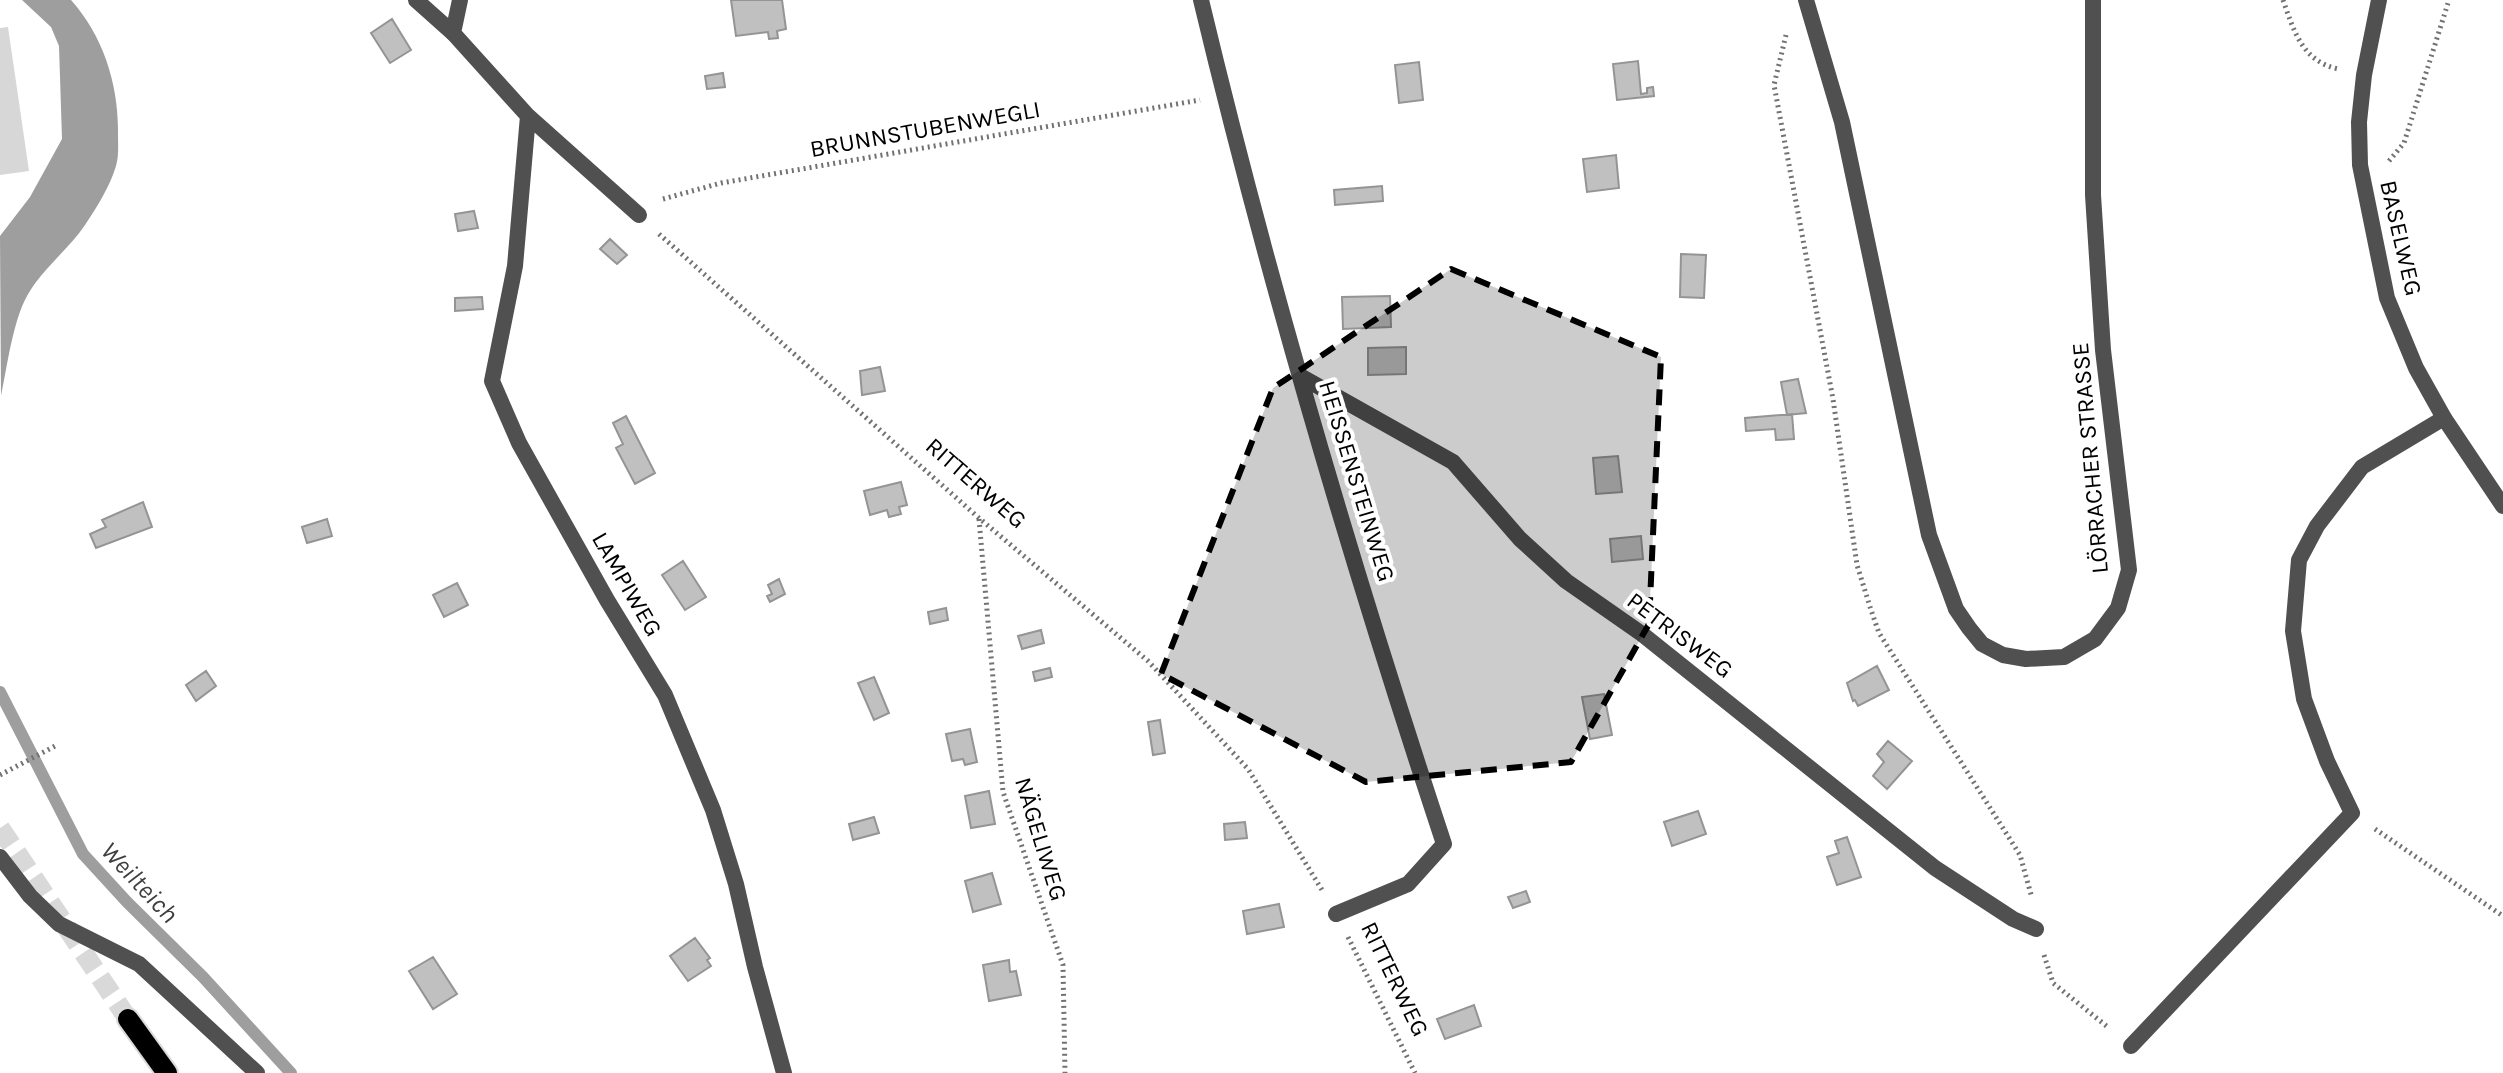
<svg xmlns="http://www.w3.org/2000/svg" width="2503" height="1073" viewBox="0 0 2503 1073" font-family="Karla,sans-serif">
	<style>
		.green { fill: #d7d7d7 }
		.water { fill: #9e9e9e }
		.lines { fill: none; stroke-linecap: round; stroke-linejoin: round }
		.stream { stroke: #9e9e9e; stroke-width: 12 }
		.building { fill: #c0c0c0; stroke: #949494; stroke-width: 2 }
		.primary-tunnel { stroke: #d9d9d9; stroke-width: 20; stroke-dasharray: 20 10; stroke-linecap: butt }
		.primary-casing { stroke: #dbdbdb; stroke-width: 24 }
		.path { stroke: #727272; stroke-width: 5; stroke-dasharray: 2 4; stroke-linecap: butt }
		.lane { stroke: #505050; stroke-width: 16 }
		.street { stroke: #505050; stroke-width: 16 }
		.primary { stroke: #000; stroke-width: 20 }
		.marked { fill: #000; fill-opacity: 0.2; stroke: #000; stroke-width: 6; stroke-dasharray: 16 10; stroke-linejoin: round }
		.labels { text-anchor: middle; stroke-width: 8; stroke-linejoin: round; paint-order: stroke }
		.street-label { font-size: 24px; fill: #000; stroke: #fff }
		.water-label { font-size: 26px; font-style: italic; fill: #3f3f3f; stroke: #fff }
	</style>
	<rect width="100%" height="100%" fill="#fff"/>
	<path class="green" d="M 8,27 L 29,171 L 0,175 L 0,28 Z"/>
	<path class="water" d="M 22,0 L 71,0 C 104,37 119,86 118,135 C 118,145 119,156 116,166 C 110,186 97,207 85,225 C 68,250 42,269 27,296 C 13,321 7,367 1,396 L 0,236 L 30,197 L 62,139 L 59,46 L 51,27 Z"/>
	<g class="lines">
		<path class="stream" d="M 0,692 L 83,854 L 127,902 L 203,977 L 291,1073"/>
	</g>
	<path class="building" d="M 731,0 L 782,0 L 786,29 L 777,31 L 778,38 L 769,39 L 768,32 L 736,36 Z
		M 392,19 L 411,50 L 390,63 L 371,33 Z
		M 1638,61 L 1641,94 L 1647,93 L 1647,88 L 1653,87 L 1654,96 L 1617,100 L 1613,64 Z
		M 1419,62 L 1423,100 L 1399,103 L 1395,65 Z
		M 723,73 L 725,87 L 707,89 L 705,76 Z
		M 1616,155 L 1619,188 L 1587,192 L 1583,159 Z
		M 1382,186 L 1383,201 L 1335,205 L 1334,190 Z
		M 474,211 L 478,228 L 458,231 L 455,214 Z
		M 610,239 L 627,255 L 617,264 L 600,249 Z
		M 1681,254 L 1706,255 L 1704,298 L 1680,297 Z
		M 1390,296 L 1391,327 L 1343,329 L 1342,297 Z
		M 482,297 L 483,309 L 455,311 L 455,298 Z
		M 1406,347 L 1406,374 L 1368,375 L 1368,348 Z
		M 880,367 L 885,391 L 862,395 L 860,371 Z
		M 1798,379 L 1806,413 L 1787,415 L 1781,382 Z
		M 1792,414 L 1794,439 L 1776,440 L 1775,429 L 1746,431 L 1745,418 Z
		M 626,416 L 655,473 L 635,484 L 616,448 L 623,444 L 613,423 Z
		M 1618,456 L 1622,492 L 1596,494 L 1593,458 Z
		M 901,482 L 907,505 L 899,507 L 901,514 L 889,517 L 887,510 L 870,515 L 864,491 Z
		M 143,502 L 152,527 L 96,548 L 90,534 L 106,527 L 102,520 Z
		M 327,519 L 332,536 L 307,543 L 302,527 Z
		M 1641,536 L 1643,559 L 1612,562 L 1610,539 Z
		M 683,561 L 706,597 L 685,610 L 662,575 Z
		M 779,579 L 785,594 L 770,602 L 767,596 L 772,594 L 768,585 Z
		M 457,583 L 468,605 L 444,617 L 433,595 Z
		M 946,608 L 948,620 L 930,624 L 928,612 Z
		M 1041,630 L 1044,643 L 1022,649 L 1018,636 Z
		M 1877,666 L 1889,690 L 1858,706 L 1855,700 L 1853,701 L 1847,683 Z
		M 1050,668 L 1052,677 L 1035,681 L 1033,672 Z
		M 206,671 L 216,686 L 196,701 L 186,685 Z
		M 874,677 L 889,713 L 874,720 L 858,683 Z
		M 1604,694 L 1612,735 L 1590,739 L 1582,697 Z
		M 1160,720 L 1165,753 L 1153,755 L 1148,722 Z
		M 970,729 L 977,762 L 965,765 L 963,759 L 952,761 L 946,734 Z
		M 1888,741 L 1912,761 L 1887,789 L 1873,776 L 1884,762 L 1877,754 Z
		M 989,791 L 995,824 L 971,828 L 965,796 Z
		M 1698,811 L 1706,834 L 1672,846 L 1664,822 Z
		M 874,817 L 879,833 L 853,840 L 849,824 Z
		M 1245,822 L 1247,838 L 1225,840 L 1224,824 Z
		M 1847,837 L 1861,877 L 1837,885 L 1827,857 L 1839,853 L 1835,841 Z
		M 992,873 L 1001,904 L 973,912 L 965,881 Z
		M 1526,891 L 1530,902 L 1513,908 L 1508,897 Z
		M 1279,904 L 1284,927 L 1247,934 L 1243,911 Z
		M 695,938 L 710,958 L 707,960 L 711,966 L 688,981 L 670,956 Z
		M 433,957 L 457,994 L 433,1009 L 409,971 Z
		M 1009,960 L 1010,972 L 1016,971 L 1021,995 L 989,1001 L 983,965 Z
		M 1474,1005 L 1481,1026 L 1445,1039 L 1437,1019 Z"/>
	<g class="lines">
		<path class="primary-tunnel" d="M 0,828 L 128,1019"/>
		<defs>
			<path id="primary" d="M 128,1019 L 167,1073"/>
		</defs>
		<use href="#primary" class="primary-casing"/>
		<path class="path" d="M 2283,0 C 2294,31 2302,61 2338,69
			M 1786,35 L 1774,85 L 1833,399 L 1857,565 L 1871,610 L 1879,633 L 2020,855 L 2032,898
			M 2389,161 L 2404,143 L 2449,0
			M 663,199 L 721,183 L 1200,100
			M 659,234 L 979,518 L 1148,661 L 1248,769 L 1322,890
			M 979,519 L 1003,792 L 1063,965 L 1065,1073
			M 0,775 L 57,745
			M 2375,829 L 2503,916
			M 1348,937 L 1415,1073
			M 2044,955 L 2053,983 L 2109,1028"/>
		<path class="lane" d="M 460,0 L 453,33 L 528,116 L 639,215
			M 1201,0 C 1269,284 1352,566 1444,844 L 1408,884 L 1336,914
			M 528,116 L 515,266 L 492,381 L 519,443 L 607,600 L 665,695 L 713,810 L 736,884 L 755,967 L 784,1073
			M 1300,376 L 1453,462 L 1520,539 L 1566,581 L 1642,634 L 1935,868 L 2013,919 L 2036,929
			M 0,857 L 30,896 L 59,924 L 139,964 L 257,1073
			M 2131,1046 L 2352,813 L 2327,761 L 2304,699 L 2293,631 L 2299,560 L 2317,526 L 2362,467 L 2444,418"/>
		<path class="street" d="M 416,0 L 453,33
			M 1806,0 L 1842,122 L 1929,535 L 1956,609 L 1969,628 L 1982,644 L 2003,655 L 2026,659 L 2064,657 L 2095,639 L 2118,608 L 2129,570 L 2103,350 L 2093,195 L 2093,0
			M 2379,0 L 2364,75 L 2359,122 L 2360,165 L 2387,298 L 2416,368 L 2444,418 L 2503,506"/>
		<use href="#primary" class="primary"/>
	</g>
	<path class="marked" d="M 1451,269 L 1661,357 L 1649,624 L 1571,762 L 1366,782 L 1161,674 L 1273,388 Z"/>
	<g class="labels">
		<g class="street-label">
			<text transform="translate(925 129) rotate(-10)" y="8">BRUNNSTUBENWEGLI</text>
			<text transform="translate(2401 238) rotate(77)" y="8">BASELWEG</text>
			<text transform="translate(2090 458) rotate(-95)" y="8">LÖRRACHER STRASSE</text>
			<text transform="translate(1357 481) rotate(73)" y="8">HEISSENSTEINWEG</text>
			<text transform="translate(976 483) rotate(41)" y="8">RITTERWEG</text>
			<text transform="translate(627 584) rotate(60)" y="8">LAMPIWEG</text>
			<text transform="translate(1680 635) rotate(37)" y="8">PETRISWEG</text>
			<text transform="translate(1041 839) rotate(73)" y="8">NÄGELIWEG</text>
			<text transform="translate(1395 979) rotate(64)" y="8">RITTERWEG</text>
		</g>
		<g class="water-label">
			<text transform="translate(140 882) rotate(47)" y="9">Weilteich</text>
		</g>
	</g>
</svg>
